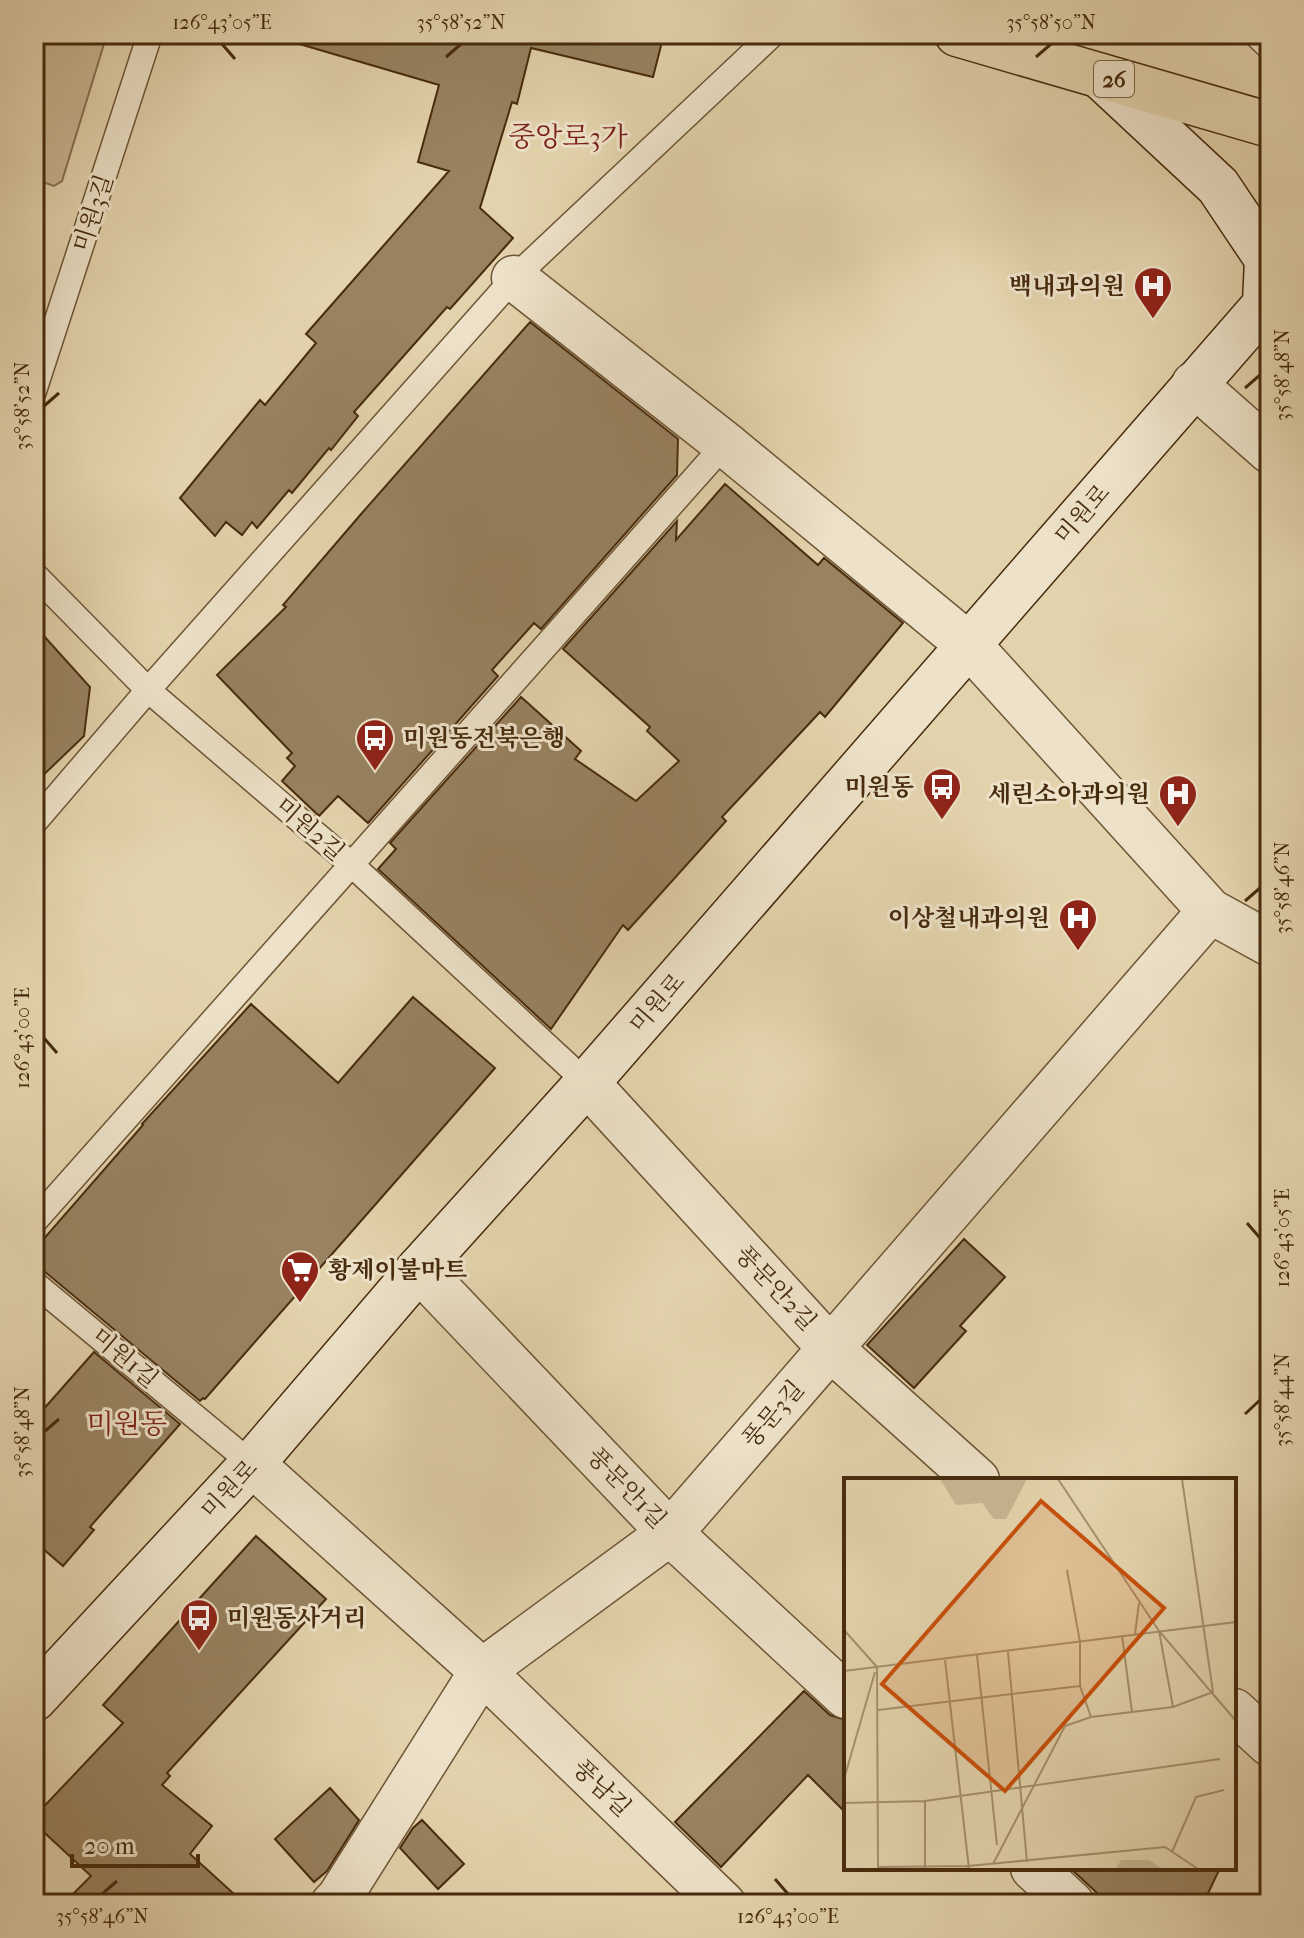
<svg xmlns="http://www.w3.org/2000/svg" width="1304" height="1938" viewBox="0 0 1304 1938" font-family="'IM FELL French Canon','Noto Serif KR',serif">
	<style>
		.green { fill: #c8b691; stroke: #88704f; stroke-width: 2 }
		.building { fill: #988260; stroke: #472b0d; stroke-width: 2 }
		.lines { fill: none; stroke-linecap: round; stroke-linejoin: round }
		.lane-casing { stroke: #6e5535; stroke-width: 27 }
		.street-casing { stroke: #6e5535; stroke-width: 47 }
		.secondary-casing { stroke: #472b0d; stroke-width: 47 }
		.primary-casing { stroke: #472b0d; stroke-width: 47 }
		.lane { stroke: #ede2c9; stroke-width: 24 }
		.street { stroke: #ede2c9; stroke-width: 44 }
		.secondary { stroke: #ede2c9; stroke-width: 44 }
		.primary { stroke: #e3d3ac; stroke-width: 44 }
		.ticks { fill: none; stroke: #472b0d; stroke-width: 3 }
		.labels { text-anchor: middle; stroke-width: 6; stroke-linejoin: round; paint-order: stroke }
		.shield { fill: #ede2c9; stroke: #796245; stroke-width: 2 }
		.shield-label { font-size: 22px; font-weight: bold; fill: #472b0d }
		.street-label { font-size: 24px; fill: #472b0d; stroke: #ede2c9 }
		.poi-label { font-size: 24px; font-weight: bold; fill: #472b0d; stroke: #ede2c9; text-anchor: end }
		.quarter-label { font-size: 28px; fill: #7a1f14; stroke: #ede2c9 }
		.inset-road { fill: none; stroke: #a5906c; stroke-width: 2 }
		.view { fill: #c8500c; fill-opacity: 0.15; stroke: #c8500c; stroke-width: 4 }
		.inset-edge { fill: none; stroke: #472b0d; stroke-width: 4 }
		.neatline { fill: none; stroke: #472b0d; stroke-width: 3 }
		.ticks-label { font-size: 20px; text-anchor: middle; fill: #472b0d }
	</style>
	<rect width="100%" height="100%" fill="#e3d3ac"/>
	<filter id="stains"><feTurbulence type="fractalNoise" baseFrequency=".0025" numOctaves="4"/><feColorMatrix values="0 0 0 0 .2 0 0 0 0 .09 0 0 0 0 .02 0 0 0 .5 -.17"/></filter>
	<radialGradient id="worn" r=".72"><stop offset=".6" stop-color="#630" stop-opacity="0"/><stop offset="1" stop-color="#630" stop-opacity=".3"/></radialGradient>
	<path class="green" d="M 34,34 L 107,34 L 62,181 L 54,186 L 34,179 Z"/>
	<path class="building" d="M 297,34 L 664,34 L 653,77 L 531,48 L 517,104 L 512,102 L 480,208 L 513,238 L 450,309 L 447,307 L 354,412 L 358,416 L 331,450 L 329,448 L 292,493 L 289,490 L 257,528 L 252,522 L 242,535 L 226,522 L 215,536 L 180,498 L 260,400 L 265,405 L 316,343 L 306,334 L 449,171 L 418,162 L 439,85 L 296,43 Z
		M 530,322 L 678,439 L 677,475 L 541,629 L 534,623 L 492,670 L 498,676 L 368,823 L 338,796 L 319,816 L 282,781 L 295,766 L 287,758 L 292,753 L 217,675 L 286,607 L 283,605 L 362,513 Z
		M 725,484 L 818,565 L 824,558 L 903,623 L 825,717 L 820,712 L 722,817 L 726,821 L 628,930 L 623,925 L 551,1029 L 378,869 L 396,849 L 390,843 L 521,697 L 581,751 L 575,759 L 636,801 L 679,761 L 647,731 L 650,727 L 563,649 L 677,521 L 676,540 Z
		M 34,625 L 90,687 L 84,736 L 34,784 Z
		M 413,997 L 495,1068 L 205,1399 L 203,1398 L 200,1401 L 44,1271 L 34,1267 L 34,1250 L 143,1125 L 142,1124 L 251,1004 L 338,1083 Z
		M 964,1239 L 1005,1277 L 960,1326 L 966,1331 L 914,1388 L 867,1345 Z
		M 94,1352 L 180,1424 L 90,1527 L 94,1530 L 63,1566 L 34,1541 L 34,1420 Z
		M 256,1536 L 326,1599 L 167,1773 L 170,1776 L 162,1785 L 212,1826 L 190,1854 L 245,1904 L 63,1904 L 91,1876 L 34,1823 L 34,1817 L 123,1723 L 103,1705 Z
		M 804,1691 L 830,1715 L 846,1720 L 846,1813 L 808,1775 L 721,1867 L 675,1822 Z
		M 330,1788 L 359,1820 L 327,1871 L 314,1882 L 275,1839 Z
		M 422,1820 L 464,1864 L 438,1889 L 400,1848 L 413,1828 Z
		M 1070,1868 L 1220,1868 L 1203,1904 L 1109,1904 Z"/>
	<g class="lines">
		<defs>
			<path id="lane" d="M 1255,34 L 1270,48
				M 34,391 L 150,34
				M 34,574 L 148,690 L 352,865 L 587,1083
				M 34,823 L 148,690 L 514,278 L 773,34
				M 34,1222 L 725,444
				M 34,1283 L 252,1464"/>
			<path id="street" d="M 514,278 L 725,444 L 970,646 L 1210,911 L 1270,944
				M 1194,384 L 1270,451
				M 587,1083 L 830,1348 L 977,1480
				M 419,1269 L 670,1533 L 846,1696
				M 252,1464 L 482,1671 L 723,1904
				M 1234,1711 L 1270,1744
				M 1033,1868 L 1072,1904
				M 333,1904 L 339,1898 L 482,1671 L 670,1533 L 1210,911"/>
			<path id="secondary" d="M 1100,76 L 1218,186 L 1267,259 L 1265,304
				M 34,1699 L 252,1464 L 419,1269 L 587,1083 L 1270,299"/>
			<path id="primary" d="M 957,34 L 1270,125"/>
		</defs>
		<use href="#lane" class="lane-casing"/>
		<use href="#street" class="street-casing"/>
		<use href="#secondary" class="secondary-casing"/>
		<use href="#primary" class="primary-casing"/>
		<use href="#lane" class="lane"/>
		<use href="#street" class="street"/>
		<use href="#secondary" class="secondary"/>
		<use href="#primary" class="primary"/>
	</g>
	<path class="ticks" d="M 222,44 L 235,59M 446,57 L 461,44M 1036,57 L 1051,44M 1245,388 L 1260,375M 44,406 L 59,393M 1245,901 L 1260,888M 44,1038 L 57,1053M 1247,1223 L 1260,1238M 1245,1414 L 1260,1400M 44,1432 L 59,1419M 775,1879 L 788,1894M 102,1894 L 117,1881"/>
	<defs>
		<symbol id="hospital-pin" viewBox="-11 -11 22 30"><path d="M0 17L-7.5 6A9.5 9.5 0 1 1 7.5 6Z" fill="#8f2418" stroke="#ede2c9"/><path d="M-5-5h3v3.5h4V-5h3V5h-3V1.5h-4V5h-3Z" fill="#fff"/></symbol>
		<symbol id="bus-pin" viewBox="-11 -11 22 30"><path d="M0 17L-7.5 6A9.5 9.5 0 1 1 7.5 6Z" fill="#8f2418" stroke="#ede2c9"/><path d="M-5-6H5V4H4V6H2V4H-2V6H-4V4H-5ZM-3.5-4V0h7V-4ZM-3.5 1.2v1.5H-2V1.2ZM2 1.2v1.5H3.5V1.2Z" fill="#fff"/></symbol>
		<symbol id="supermarket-pin" viewBox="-11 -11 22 30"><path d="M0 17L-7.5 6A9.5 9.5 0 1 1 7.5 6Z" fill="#8f2418" stroke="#ede2c9"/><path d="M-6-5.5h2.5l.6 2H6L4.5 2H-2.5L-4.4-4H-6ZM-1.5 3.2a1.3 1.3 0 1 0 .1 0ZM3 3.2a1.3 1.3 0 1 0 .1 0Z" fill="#fff"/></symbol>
	</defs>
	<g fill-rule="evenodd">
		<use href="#hospital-pin" x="1131" y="264" width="44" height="60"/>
		<use href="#bus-pin" x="353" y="716" width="44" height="60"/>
		<use href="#bus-pin" x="920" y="765" width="44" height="60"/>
		<use href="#hospital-pin" x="1156" y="772" width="44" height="60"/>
		<use href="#hospital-pin" x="1056" y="896" width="44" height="60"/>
		<use href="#supermarket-pin" x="278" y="1248" width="44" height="60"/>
		<use href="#bus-pin" x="177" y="1596" width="44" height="60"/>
	</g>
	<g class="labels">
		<rect class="shield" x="1094" y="61" width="40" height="36" rx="6"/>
		<g class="shield-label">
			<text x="1114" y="87">26</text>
		</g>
		<g class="street-label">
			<text transform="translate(93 213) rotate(-72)" y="8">미원3길</text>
			<text transform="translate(1082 514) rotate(-49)" y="8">미원로</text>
			<text transform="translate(310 829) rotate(41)" y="8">미원2길</text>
			<text transform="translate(657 1003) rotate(-49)" y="8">미원로</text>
			<text transform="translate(776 1288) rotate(47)" y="8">풍문안2길</text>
			<text transform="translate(125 1358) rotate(40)" y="8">미원1길</text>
			<text transform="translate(773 1414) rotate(-49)" y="8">풍문3길</text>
			<text transform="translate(627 1488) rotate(46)" y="8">풍문안1길</text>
			<text transform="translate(229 1489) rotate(-47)" y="8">미원로</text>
			<text transform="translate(602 1788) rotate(44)" y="8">풍남길</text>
		</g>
		<g class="poi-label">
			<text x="1125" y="294">백내과의원</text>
			<text x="403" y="746" text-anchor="start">미원동전북은행</text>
			<text x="914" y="795">미원동</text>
			<text x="1150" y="802">세린소아과의원</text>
			<text x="1050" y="926">이상철내과의원</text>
			<text x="328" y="1278" text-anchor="start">황제이불마트</text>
			<text x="227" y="1626" text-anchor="start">미원동사거리</text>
		</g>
		<g class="quarter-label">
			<text x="568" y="146">중앙로3가</text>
			<text x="127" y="1433">미원동</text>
		</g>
	</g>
	<g transform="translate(844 1478)">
		<rect width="392" height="392" fill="#e3d3ac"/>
		<path d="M 96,1 L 183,1 L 162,41 L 150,41 L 138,25 L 112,27 ZM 277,382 L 305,382 L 319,391 L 272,391 Z" fill="#c8b691"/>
		<path class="inset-road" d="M 214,1 L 315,153 L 392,243M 223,92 L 236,164 L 236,208 L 247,239M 0,152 L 33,189 L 34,391M 315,153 L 329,229M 291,156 L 295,125M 278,157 L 288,234M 164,174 L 183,384M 133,177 L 153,367M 101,182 L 125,391M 0,193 L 392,144M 34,232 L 236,208M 0,301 L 31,194M 81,323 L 81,391M 0,325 L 81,323 L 376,281M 328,374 L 352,319 L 380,312M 149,386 L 221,248 L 247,239 L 329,229 L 369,214 L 338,1M 34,389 L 124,388 L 321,369 L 354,391"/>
		<path class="view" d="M 197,23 L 320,130 L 161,313 L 38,206 Z"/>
		<rect width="392" height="392" class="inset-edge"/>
	</g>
	<rect width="1304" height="1938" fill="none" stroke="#e3d3ac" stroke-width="88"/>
	<path d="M72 1854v12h126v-12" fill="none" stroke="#472b0d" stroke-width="4"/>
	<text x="84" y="1854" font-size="24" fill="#472b0d" stroke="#ede2c9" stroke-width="6" paint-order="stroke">20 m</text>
	<rect x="44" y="44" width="1216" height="1850" class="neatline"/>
	<g class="ticks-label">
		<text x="222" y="29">126°43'05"E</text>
		<text x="461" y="29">35°58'52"N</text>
		<text x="1051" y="29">35°58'50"N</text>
		<text transform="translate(1282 375) rotate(-90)" y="7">35°58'48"N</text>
		<text transform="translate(22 406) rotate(-90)" y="7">35°58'52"N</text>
		<text transform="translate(1282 888) rotate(-90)" y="7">35°58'46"N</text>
		<text transform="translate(22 1038) rotate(-90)" y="7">126°43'00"E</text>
		<text transform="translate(1282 1238) rotate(-90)" y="7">126°43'05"E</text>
		<text transform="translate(1282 1400) rotate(-90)" y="7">35°58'44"N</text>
		<text transform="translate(22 1432) rotate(-90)" y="7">35°58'48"N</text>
		<text x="102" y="1923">35°58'46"N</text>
		<text x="788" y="1923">126°43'00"E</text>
	</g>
	<rect width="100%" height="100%" filter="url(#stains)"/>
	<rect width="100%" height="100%" fill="url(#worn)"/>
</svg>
